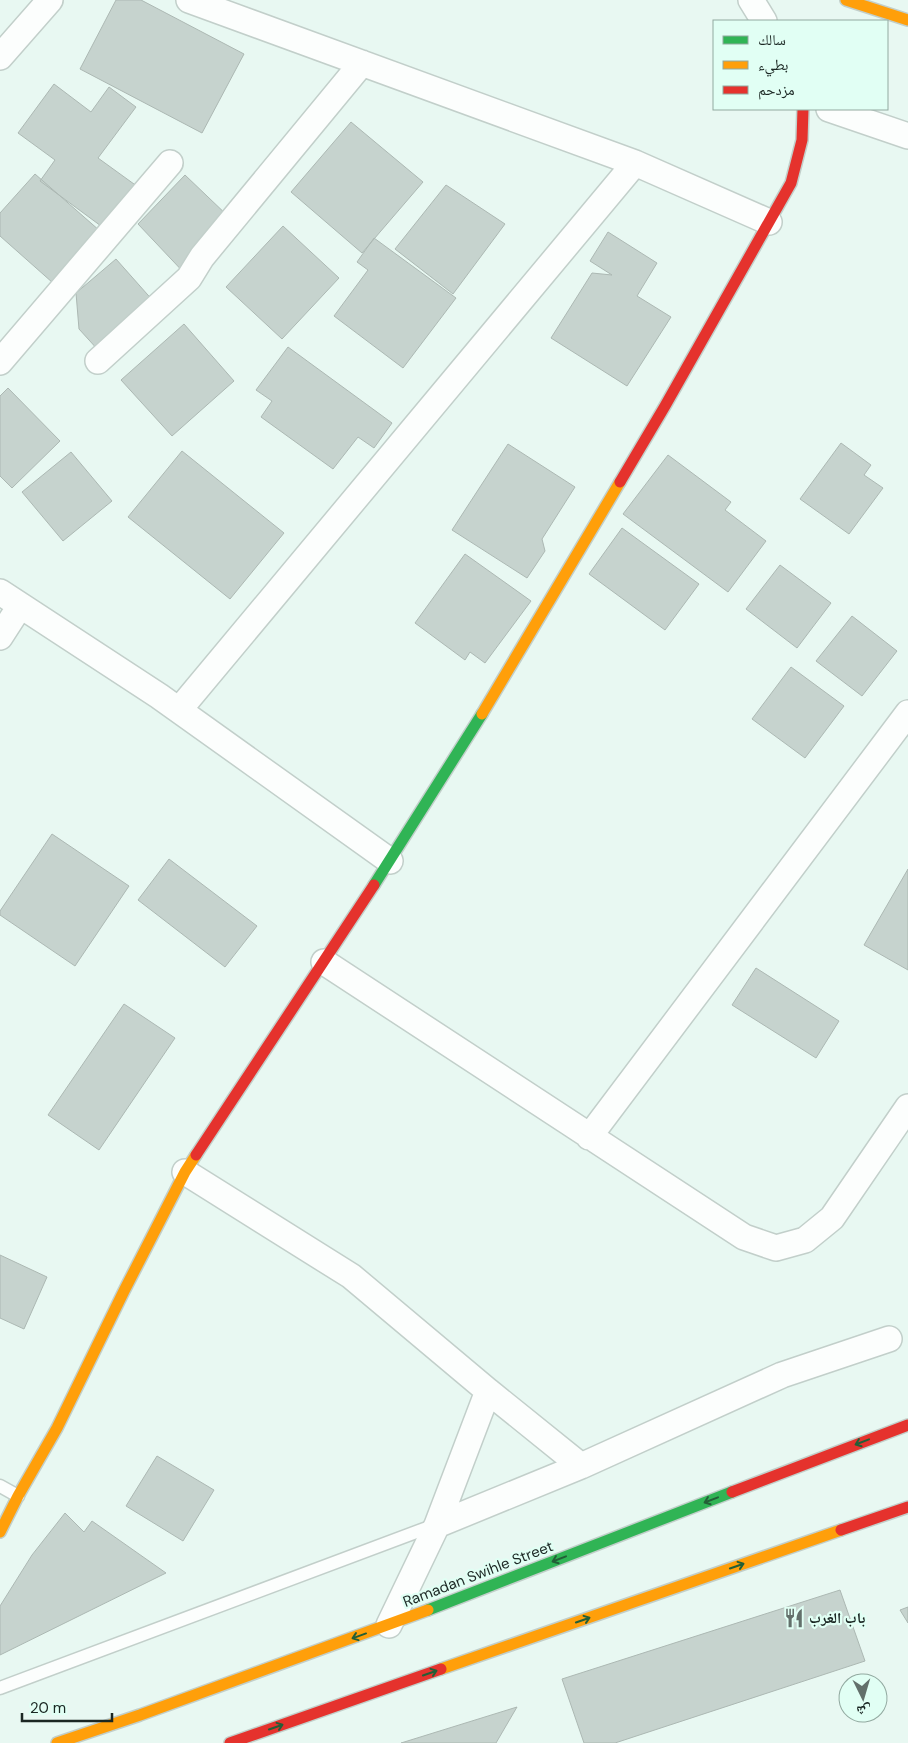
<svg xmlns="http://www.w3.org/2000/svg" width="908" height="1743" viewBox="0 0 908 1743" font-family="'DM Sans','Noto Naskh Arabic',sans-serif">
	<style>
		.building { fill: #c6d3ce; stroke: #acb8b3 }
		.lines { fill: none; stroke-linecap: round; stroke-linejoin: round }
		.lane-casing { stroke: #c2cfca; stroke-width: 15 }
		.street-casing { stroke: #c2cfca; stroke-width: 28 }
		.fast-casing { stroke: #c2cfca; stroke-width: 14 }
		.slow-casing { stroke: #c2cfca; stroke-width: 14 }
		.jam-casing { stroke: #c2cfca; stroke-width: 14 }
		.lane { stroke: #fcfefd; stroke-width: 12 }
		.street { stroke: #fcfefd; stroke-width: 25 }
		.fast { stroke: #30b455; stroke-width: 11 }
		.slow { stroke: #ff9f0a; stroke-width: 11 }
		.jam { stroke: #e5322d; stroke-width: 11 }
		.oneway { stroke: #235f37 }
		.labels { text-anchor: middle; stroke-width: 4.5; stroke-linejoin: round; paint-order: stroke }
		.street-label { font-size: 15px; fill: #1b2723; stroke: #e1fff4 }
		.poi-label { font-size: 15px; font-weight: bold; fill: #1b2723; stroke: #e1fff4; text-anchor: start }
	</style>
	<rect width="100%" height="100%" fill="#e8f8f2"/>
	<path class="building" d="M 116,0 L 141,0 L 244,54 L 202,133 L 80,69 Z
		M 54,84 L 91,112 L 109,87 L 136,107 L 98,158 L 145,192 L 101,226 L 40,181 L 55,160 L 18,133 Z
		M 351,122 L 423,182 L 362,253 L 291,192 Z
		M 35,174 L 100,231 L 53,283 L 0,236 L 0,213 Z
		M 185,175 L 230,218 L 189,278 L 138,224 Z
		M 446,185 L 505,224 L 453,294 L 395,249 Z
		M 283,226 L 339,278 L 282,339 L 226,287 Z
		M 608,232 L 657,263 L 637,296 L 671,317 L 627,386 L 551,338 L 592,273 L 612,275 L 590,261 Z
		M 374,238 L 456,298 L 403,368 L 334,316 L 368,270 L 357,262 Z
		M 116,259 L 155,303 L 99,351 L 79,329 L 76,293 Z
		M 184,324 L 234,381 L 172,436 L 121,380 Z
		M 288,347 L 392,423 L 374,448 L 358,437 L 333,469 L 261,417 L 272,401 L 256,390 Z
		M 8,388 L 60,441 L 12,488 L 0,476 L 0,396 Z
		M 841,443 L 871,465 L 864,475 L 883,488 L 849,534 L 800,499 Z
		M 508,444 L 575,487 L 542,539 L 545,551 L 527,578 L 452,530 Z
		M 182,451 L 284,533 L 230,599 L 128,517 Z
		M 71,452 L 112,501 L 63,541 L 22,492 Z
		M 668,455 L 731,502 L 725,510 L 766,541 L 728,592 L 623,514 Z
		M 622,528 L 699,584 L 665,630 L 589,574 Z
		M 465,554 L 531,601 L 485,663 L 470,652 L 465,660 L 415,623 Z
		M 780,565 L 831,603 L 797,648 L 746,609 Z
		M 852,616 L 897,651 L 862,696 L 816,661 Z
		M 791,667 L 844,706 L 805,758 L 752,719 Z
		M 52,834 L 129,886 L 75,966 L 0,915 L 0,911 Z
		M 169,859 L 257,926 L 225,967 L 138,900 Z
		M 908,869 L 908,970 L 864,945 Z
		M 756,968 L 839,1021 L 816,1058 L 732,1005 Z
		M 124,1004 L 175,1038 L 99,1150 L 48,1115 Z
		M 0,1255 L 47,1277 L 24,1329 L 0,1318 Z
		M 157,1456 L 214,1490 L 183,1541 L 126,1506 Z
		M 65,1513 L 84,1532 L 92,1521 L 166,1573 L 0,1655 L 0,1606 L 32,1555 Z
		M 840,1590 L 865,1661 L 615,1743 L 584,1743 L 562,1679 Z
		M 908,1607 L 908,1623 L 900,1610 Z
		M 517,1707 L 496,1743 L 401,1743 Z"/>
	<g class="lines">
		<defs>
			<path id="lane" d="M 0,1486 L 18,1496
				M 0,1688 L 435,1525"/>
			<path id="street" d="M 189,0 L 635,163 L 769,222
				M 751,0 L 764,21
				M 0,57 L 50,0
				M 829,109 L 908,136
				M 98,361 L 189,278 L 202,257 L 362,63
				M 0,362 L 170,163
				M 0,592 L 159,696 L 390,861
				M 0,637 L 20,606
				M 179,710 L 635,163
				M 324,962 L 744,1237 L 776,1248 L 805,1240 L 832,1218 L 908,1107
				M 589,1137 L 908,713
				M 185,1172 L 351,1276 L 488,1391 L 437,1525 L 389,1625
				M 488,1391 L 581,1466
				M 437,1525 L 581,1466 L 782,1375 L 889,1339"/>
			<path id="fast" d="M 374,885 L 482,714
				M 428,1610 L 732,1492"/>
			<path id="slow" d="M 846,0 L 908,20
				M 482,714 L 620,482
				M 0,1532 L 18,1496 L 57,1428 L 124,1291 L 185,1172 L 196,1155
				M 441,1669 L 841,1530
				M 57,1743 L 140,1715 L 428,1610"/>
			<path id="jam" d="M 620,482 L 665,406 L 791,183 L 802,140 L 803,109
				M 196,1155 L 374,885
				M 732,1492 L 908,1425
				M 841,1530 L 908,1507
				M 230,1743 L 441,1669"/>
		</defs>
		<use href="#lane" class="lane-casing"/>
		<use href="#street" class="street-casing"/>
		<use href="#fast" class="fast-casing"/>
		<use href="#slow" class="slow-casing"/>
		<use href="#jam" class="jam-casing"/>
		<use href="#lane" class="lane"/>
		<use href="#street" class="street"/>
		<use href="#fast" class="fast"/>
		<use href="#slow" class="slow"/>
		<use href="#jam" class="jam"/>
	</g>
	<defs><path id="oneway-shaft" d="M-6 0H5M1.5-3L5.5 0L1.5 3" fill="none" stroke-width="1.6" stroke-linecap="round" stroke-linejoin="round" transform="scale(1.25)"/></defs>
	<g class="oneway">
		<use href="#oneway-shaft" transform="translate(862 1442) rotate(159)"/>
		<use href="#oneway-shaft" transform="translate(711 1500) rotate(159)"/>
		<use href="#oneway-shaft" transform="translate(559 1559) rotate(159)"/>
		<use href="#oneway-shaft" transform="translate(737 1566) rotate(-19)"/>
		<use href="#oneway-shaft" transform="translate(583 1620) rotate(-19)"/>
		<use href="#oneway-shaft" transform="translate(359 1636) rotate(160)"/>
		<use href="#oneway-shaft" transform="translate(430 1673) rotate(-19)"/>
		<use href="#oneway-shaft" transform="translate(276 1727) rotate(-19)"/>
	</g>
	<defs>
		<symbol id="restaurant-bare" viewBox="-9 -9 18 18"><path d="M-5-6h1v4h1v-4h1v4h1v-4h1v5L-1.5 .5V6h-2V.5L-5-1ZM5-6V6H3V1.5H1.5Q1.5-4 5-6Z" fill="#63706b" stroke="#e1fff4" stroke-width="2.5" paint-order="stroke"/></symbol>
	</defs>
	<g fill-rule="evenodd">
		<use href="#restaurant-bare" x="780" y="1604" width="28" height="28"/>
	</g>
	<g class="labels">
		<g class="street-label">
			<text transform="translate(478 1574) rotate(-21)" y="5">Ramadan Swihle Street</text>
		</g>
		<g class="poi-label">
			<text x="809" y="1623">باب الغرب</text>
		</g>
	</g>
	<rect x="713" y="20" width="175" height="90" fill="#e1fff4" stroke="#92a9a0"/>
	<rect x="723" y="36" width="25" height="8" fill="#30b455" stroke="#92a9a0"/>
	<text x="758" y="45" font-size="15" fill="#1b2723">سالك</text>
	<rect x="723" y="61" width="25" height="8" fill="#ff9f0a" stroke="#92a9a0"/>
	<text x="758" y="70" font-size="15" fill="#1b2723">بطيء</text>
	<rect x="723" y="86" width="25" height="8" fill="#e5322d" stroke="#92a9a0"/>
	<text x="758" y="95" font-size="15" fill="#1b2723">مزدحم</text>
	<g transform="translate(863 1698) rotate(175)"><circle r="24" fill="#e1fff4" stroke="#92a9a0"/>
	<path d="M0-4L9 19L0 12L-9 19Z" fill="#63706b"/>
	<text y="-8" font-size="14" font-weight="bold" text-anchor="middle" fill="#1b2723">ش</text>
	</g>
	<path d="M22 1713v8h90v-8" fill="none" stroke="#1b2723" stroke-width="2.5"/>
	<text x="30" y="1713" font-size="15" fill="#1b2723" stroke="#e1fff4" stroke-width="4" paint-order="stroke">20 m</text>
</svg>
